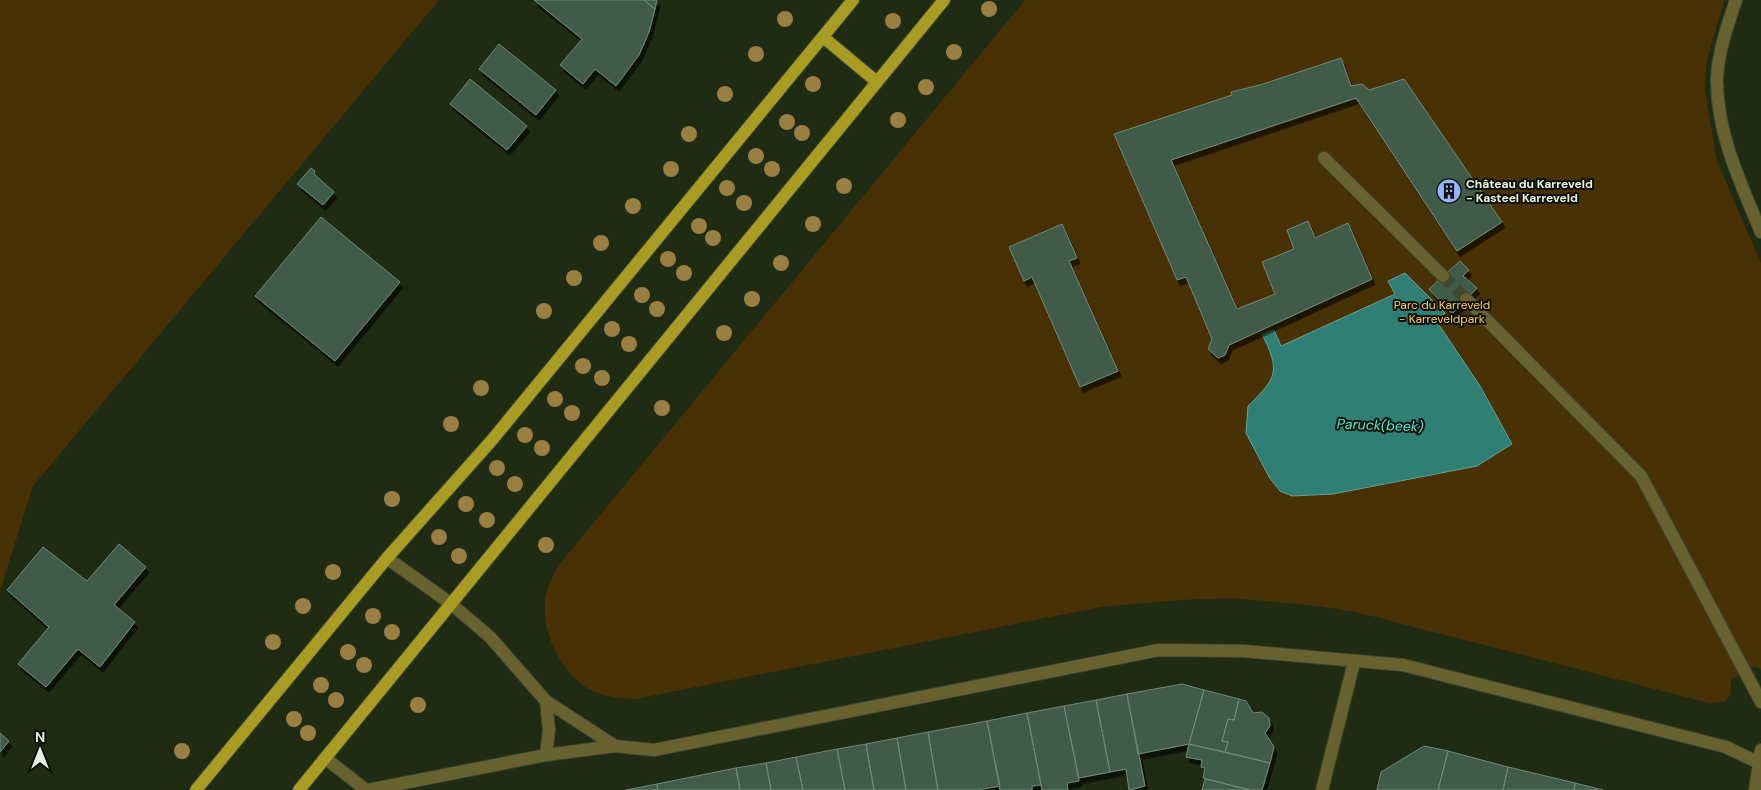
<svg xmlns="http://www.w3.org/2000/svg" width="1761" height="790" viewBox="0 0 1761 790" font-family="'DM Sans',sans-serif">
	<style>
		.green { fill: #493106 }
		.water { fill: #307f75; stroke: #67a195 }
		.building { fill: #405b4a; stroke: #6f8b79; filter: url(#shadow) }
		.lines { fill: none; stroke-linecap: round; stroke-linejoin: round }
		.minor-tunnel { stroke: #3e4933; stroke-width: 12; stroke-dasharray: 12 6; stroke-linecap: butt }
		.minor-casing { stroke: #3c4731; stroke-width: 14 }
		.major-casing { stroke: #3c4731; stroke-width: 14 }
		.minor { stroke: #676230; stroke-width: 12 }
		.major { stroke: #a89c22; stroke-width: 12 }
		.tree { fill: #9a7f43 }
		.labels { text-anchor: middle; stroke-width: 4; stroke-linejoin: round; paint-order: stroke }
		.poi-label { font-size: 12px; font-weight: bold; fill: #e8f0e1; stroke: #0d1208; text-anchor: start }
		.park-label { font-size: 12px; fill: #fec469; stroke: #0d1208 }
		.water-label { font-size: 14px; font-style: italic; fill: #56ead9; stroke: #0d1208 }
	</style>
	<defs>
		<filter id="shadow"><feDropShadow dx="3" dy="5.5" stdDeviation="0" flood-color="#0009"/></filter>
	</defs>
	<rect width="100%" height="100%" fill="#202b14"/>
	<path class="green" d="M 0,0 L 439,0 L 33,486 L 0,591 Z
		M 1025,0 L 1724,0 L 1706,64 L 1705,91 L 1717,161 L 1761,263 L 1761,670 L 1755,666 L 1731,680 L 1731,694 L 1724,702 L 1709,703 L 1356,612 L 1318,606 L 1233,598 L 1180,600 L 1101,607 L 635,699 C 619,698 602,697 587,688 C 559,671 539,627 546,594 C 548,584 554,575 558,566 Z"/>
	<path class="water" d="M 1405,273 L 1445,313 L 1437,322 L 1480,386 L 1512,444 L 1477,466 L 1333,494 L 1292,496 L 1280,491 L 1269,477 L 1246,433 L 1248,406 C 1278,377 1280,371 1262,334 L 1274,330 L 1281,346 L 1395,294 L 1388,281 Z"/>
	<path class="building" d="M 534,0 L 644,0 L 655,9 L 649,32 L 639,55 L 616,86 L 595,69 L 583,84 L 560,65 L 582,39 Z
		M 644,0 L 657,0 L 655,9 Z
		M 499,44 L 556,90 L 536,115 L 479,69 Z
		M 1341,58 L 1351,86 L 1362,84 L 1369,90 L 1404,79 L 1502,222 L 1457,251 L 1356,98 L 1171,160 L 1237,309 L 1275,294 L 1262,262 L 1294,249 L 1287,230 L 1308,221 L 1315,238 L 1348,223 L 1372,279 L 1229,345 L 1225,355 L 1218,358 L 1208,349 L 1212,339 L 1186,277 L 1177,280 L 1114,134 L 1232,95 L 1231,92 L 1260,85 Z
		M 470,79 L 527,126 L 507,150 L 450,104 Z
		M 311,168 L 315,171 L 314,174 L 334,192 L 323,205 L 297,184 Z
		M 321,217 L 400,282 L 335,361 L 255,296 Z
		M 1062,224 L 1077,258 L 1069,261 L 1118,371 L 1080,387 L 1032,277 L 1024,281 L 1009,247 Z
		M 1460,261 L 1469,270 L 1463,276 L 1477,288 L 1452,314 L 1429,289 Z
		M 119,544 L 146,567 L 114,605 L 135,622 L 100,667 L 78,649 L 46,687 L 18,664 L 49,627 L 7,590 L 43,547 L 87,581 Z
		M 1182,684 L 1204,690 L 1189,744 L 1138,754 L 1127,694 Z
		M 1204,690 L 1239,699 L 1234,720 L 1228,719 L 1222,741 L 1228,742 L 1225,752 L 1189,744 Z
		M 1127,694 L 1145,786 L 1129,790 L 1126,769 L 1110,772 L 1096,700 Z
		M 1239,699 L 1246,701 L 1253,713 L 1262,712 L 1269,718 L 1270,726 L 1265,733 L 1274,747 L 1270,763 L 1225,752 L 1228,742 L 1222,741 L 1228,719 L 1234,720 Z
		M 1096,700 L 1110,772 L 1079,778 L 1064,706 Z
		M 1064,706 L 1079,781 L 1067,783 L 1068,790 L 1042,790 L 1027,713 Z
		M 1027,713 L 1041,785 L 1032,786 L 1032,790 L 1000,790 L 987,721 Z
		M 987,721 L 1000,786 L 978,790 L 938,790 L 928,732 Z
		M 928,732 L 938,790 L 906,790 L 897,738 Z
		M 0,733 L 9,741 L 0,752 Z
		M 897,738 L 906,790 L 874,790 L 866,744 Z
		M 866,744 L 874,790 L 845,790 L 837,749 Z
		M 1189,744 L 1270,763 L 1262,790 L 1250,790 L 1203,778 L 1205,768 L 1201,767 L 1202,760 L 1186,757 Z
		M 1424,746 L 1448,751 L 1438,790 L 1377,790 L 1381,772 Z
		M 837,749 L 845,790 L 803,790 L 796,757 Z
		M 1448,751 L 1508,767 L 1503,790 L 1438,790 Z
		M 796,757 L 803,790 L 771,790 L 766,763 Z
		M 766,763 L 771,790 L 740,790 L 736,768 Z
		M 1508,767 L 1575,783 L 1574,790 L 1503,790 Z
		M 736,768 L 740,790 L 658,790 L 657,784 Z
		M 1205,779 L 1250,790 L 1202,790 Z
		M 1575,783 L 1603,790 L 1574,790 Z
		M 657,784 L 658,790 L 626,790 Z"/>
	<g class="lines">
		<path class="minor-tunnel" d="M 1443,276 L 1466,299"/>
		<defs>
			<path id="minor" d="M 1736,0 C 1728,24 1718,52 1717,78 C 1716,132 1741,184 1761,232
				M 1324,158 L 1443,276
				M 1466,299 L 1641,476 L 1761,702
				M 387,558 L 450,603 L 490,637 L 546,701 L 615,746
				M 546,755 L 549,730 L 546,701
				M 325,758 L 366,790
				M 368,790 L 546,755 L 615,746 L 654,750 L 1159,650 L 1244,651 L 1403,665 L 1726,747 L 1761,764
				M 1322,790 L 1354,662
				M 1755,790 L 1761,750"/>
			<path id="major" d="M 823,37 L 877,82
				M 196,790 L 387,558 L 492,440 L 853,0
				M 299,790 L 944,0"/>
		</defs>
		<use href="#minor" class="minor-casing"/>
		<use href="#major" class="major-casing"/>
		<use href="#minor" class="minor"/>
		<use href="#major" class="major"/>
	</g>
	<g class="tree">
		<circle cx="989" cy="9" r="8"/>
		<circle cx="785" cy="19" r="8"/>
		<circle cx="893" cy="21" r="8"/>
		<circle cx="954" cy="52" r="8"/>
		<circle cx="756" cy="54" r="8"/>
		<circle cx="813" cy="84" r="8"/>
		<circle cx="926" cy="87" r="8"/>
		<circle cx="725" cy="94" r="8"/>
		<circle cx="898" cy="120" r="8"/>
		<circle cx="787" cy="122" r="8"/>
		<circle cx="802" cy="133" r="8"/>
		<circle cx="689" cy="134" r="8"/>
		<circle cx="756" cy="156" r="8"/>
		<circle cx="671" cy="169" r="8"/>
		<circle cx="772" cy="169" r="8"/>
		<circle cx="844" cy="186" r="8"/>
		<circle cx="727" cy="188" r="8"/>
		<circle cx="744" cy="203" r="8"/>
		<circle cx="633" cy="206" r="8"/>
		<circle cx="813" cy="224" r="8"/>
		<circle cx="699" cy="226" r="8"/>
		<circle cx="713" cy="238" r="8"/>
		<circle cx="601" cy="243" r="8"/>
		<circle cx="668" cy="259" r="8"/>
		<circle cx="781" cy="263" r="8"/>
		<circle cx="684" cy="273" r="8"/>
		<circle cx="574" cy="278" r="8"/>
		<circle cx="642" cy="295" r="8"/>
		<circle cx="752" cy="299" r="8"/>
		<circle cx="657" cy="309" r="8"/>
		<circle cx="544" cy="311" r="8"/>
		<circle cx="612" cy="329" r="8"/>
		<circle cx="724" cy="333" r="8"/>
		<circle cx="629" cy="344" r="8"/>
		<circle cx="583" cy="366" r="8"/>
		<circle cx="602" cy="378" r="8"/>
		<circle cx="481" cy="388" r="8"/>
		<circle cx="555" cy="399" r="8"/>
		<circle cx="662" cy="408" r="8"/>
		<circle cx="572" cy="413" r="8"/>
		<circle cx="451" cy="424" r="8"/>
		<circle cx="525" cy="435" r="8"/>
		<circle cx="542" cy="448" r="8"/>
		<circle cx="497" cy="468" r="8"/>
		<circle cx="515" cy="484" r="8"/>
		<circle cx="392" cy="499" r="8"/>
		<circle cx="466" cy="504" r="8"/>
		<circle cx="487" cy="520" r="8"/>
		<circle cx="439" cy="537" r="8"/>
		<circle cx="546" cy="545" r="8"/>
		<circle cx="459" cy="556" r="8"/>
		<circle cx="333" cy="572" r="8"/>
		<circle cx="303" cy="606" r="8"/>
		<circle cx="373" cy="616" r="8"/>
		<circle cx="392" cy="632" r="8"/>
		<circle cx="273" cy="642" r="8"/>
		<circle cx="348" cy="652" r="8"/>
		<circle cx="364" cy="665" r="8"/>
		<circle cx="321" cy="685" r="8"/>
		<circle cx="336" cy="700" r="8"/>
		<circle cx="418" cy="705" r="8"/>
		<circle cx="294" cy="719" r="8"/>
		<circle cx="308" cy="733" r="8"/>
		<circle cx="182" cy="751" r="8"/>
	</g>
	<defs>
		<symbol id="building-disc" viewBox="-11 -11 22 22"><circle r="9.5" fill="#95b6fd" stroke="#0d1208"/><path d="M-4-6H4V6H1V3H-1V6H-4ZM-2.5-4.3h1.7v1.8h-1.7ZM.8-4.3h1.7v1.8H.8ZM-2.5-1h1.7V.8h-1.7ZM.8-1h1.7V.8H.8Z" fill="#111"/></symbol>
	</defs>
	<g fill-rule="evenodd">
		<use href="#building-disc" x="1435" y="177" width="28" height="28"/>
	</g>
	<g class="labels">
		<g class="poi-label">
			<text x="1466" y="188">Château du Karreveld<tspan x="1466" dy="14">- Kasteel Karreveld</tspan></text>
		</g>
		<g class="park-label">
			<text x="1442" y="309">Parc du Karreveld<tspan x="1442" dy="14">- Karreveldpark</tspan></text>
		</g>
		<g class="water-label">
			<text transform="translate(1380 425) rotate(2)" y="5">Paruck(beek)</text>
		</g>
	</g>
	<g transform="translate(40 750)" stroke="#0d1208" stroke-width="4" paint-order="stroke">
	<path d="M0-4L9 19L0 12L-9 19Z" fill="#e8f0e1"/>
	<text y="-8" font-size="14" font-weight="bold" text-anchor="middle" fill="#e8f0e1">N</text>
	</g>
</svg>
